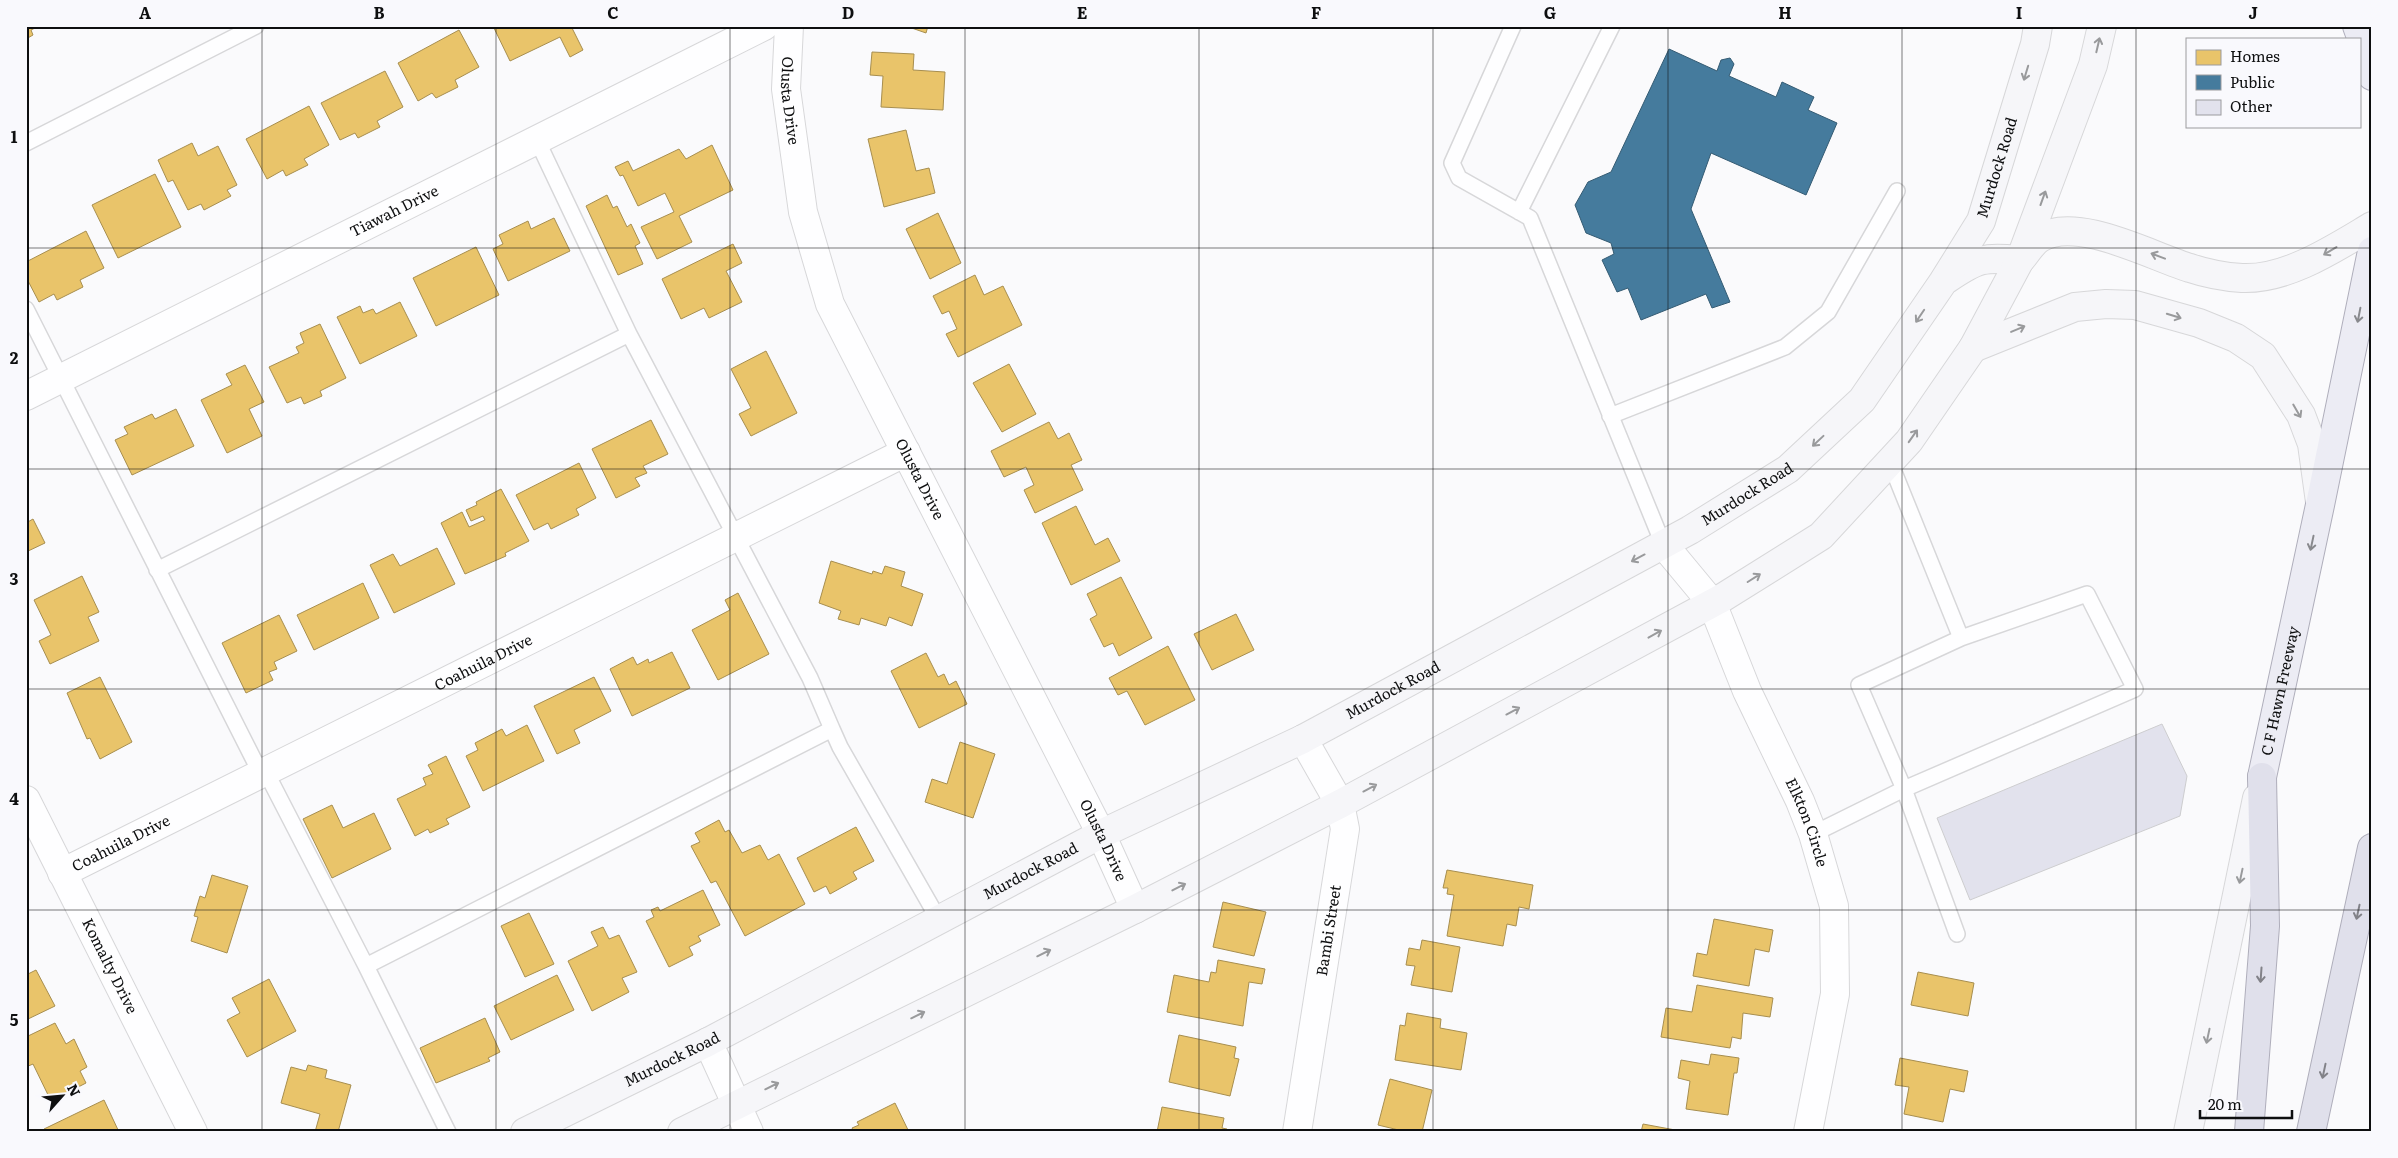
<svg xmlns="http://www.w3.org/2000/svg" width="2398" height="1158" viewBox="0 0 2398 1158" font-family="Literata,serif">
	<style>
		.homes { fill: #e9c46a; stroke: #a78e4f }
		.public { fill: #457b9d; stroke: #345b73 }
		.building { fill: #e2e2ed; stroke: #cdcdcf }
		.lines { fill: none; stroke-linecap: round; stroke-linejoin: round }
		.lane-casing { stroke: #d7d7d9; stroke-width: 18 }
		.street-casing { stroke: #d7d7d9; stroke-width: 30 }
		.secondary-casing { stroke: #d7d7d9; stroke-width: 30 }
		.primary-casing { stroke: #afaebb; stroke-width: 30 }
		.highway-casing { stroke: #afaebb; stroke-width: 30 }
		.lane { stroke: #fefeff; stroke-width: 15 }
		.street { stroke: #fefeff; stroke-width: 28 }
		.secondary { stroke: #f6f6f9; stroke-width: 28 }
		.primary { stroke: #ececf4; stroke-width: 28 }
		.highway { stroke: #e0e0eb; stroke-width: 28 }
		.oneway { stroke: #999a9c }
		.oneway2 { stroke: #88898d }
		.oneway3 { stroke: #828288 }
		.grid { fill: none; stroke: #0e0f10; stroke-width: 1; stroke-opacity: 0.55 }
		.labels { text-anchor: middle; stroke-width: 5; stroke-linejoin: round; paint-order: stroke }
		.street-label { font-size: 15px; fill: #0e0f10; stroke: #f9f9fd }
		.neatline { fill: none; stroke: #0e0f10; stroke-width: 2 }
		.grid-label { font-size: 16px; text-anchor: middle; font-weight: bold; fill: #0e0f10 }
	</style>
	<rect width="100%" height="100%" fill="#fafafc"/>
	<path class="homes" d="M 26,26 L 39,26 L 31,30 L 33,35 L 26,39 Z
		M 493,26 L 571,26 L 583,50 L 570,57 L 560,37 L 510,61 Z
		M 906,26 L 928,26 L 926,33 Z
		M 459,30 L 479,67 L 455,80 L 458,87 L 436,98 L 432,93 L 418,101 L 398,63 Z
		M 872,52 L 914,54 L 913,70 L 945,72 L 943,110 L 881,107 L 883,76 L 870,75 Z
		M 385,71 L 403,107 L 377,121 L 380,127 L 358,138 L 355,133 L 340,140 L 321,103 Z
		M 309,106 L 329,145 L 304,159 L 308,165 L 286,176 L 283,170 L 267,179 L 246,139 Z
		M 906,130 L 916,171 L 929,168 L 935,193 L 884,207 L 868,139 Z
		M 192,143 L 198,156 L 218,146 L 237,185 L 227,190 L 231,196 L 204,210 L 201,204 L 188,210 L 173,180 L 168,182 L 158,160 Z
		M 712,145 L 733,190 L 679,216 L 692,242 L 657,259 L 641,227 L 674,212 L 665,193 L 638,206 L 623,175 L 620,176 L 615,167 L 628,161 L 633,171 L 679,149 L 686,159 Z
		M 155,174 L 181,227 L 118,258 L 92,205 Z
		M 607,195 L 613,208 L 617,206 L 627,227 L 631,224 L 640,243 L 635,246 L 643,264 L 618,275 L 586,206 Z
		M 938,213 L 961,263 L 930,279 L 906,229 Z
		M 554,218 L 570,251 L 508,281 L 493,249 L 503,244 L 499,235 L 528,221 L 531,229 Z
		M 86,231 L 104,268 L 80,280 L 83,287 L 57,300 L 54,294 L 39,302 L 26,277 L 26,262 Z
		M 733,244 L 742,263 L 726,271 L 742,302 L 709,318 L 704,308 L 681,319 L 662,279 Z
		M 476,247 L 499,295 L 436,326 L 413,278 Z
		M 975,275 L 984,295 L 1003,286 L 1022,325 L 958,357 L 946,334 L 957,329 L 949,311 L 942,314 L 933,296 Z
		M 400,302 L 417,336 L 360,364 L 337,317 L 360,306 L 363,313 L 373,309 L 376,314 Z
		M 320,324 L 346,378 L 320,391 L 322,396 L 304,404 L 301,397 L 287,403 L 269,367 L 299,353 L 296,347 L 304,343 L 300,333 Z
		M 766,351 L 797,413 L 751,436 L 739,414 L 751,408 L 731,369 Z
		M 1009,364 L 1036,414 L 1002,432 L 973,383 Z
		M 245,365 L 264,402 L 249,409 L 262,436 L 227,453 L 201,400 L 232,385 L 226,374 Z
		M 176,409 L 194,446 L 132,475 L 115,440 L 128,434 L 124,427 L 152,414 L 155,419 Z
		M 651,420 L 668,454 L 643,466 L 647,473 L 635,478 L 640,486 L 616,498 L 592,449 Z
		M 1049,422 L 1058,439 L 1069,433 L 1082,460 L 1071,465 L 1083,490 L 1035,513 L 1024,490 L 1034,485 L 1026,467 L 1004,477 L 991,451 Z
		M 579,463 L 596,498 L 576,509 L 579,515 L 551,529 L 548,523 L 534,530 L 516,495 Z
		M 501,489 L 529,541 L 505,553 L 506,556 L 465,574 L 441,523 L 462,512 L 469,527 L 485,520 L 483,516 L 471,521 L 466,510 L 477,505 L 476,502 Z
		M 1076,506 L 1095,545 L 1108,538 L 1120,561 L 1071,585 L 1042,523 Z
		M 33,519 L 45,543 L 26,552 L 26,523 Z
		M 437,548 L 455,584 L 394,613 L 370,565 L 393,554 L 400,566 Z
		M 831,561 L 872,574 L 873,571 L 882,574 L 885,566 L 905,572 L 901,586 L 923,594 L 912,626 L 889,617 L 886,626 L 861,618 L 859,625 L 838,619 L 841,611 L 819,603 Z
		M 82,576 L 99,612 L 88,617 L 99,641 L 50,664 L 39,641 L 51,635 L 34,600 Z
		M 1121,577 L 1152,638 L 1119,656 L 1113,643 L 1104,647 L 1090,619 L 1097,615 L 1087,594 Z
		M 363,583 L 379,618 L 314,650 L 297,615 Z
		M 738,593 L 769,654 L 718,680 L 692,630 L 730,610 L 725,600 Z
		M 1236,614 L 1254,650 L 1212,670 L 1194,634 Z
		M 279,615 L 297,651 L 274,662 L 277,669 L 269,672 L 273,680 L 246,693 L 222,643 Z
		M 1168,646 L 1195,700 L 1145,725 L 1127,691 L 1118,695 L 1109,678 Z
		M 672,652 L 690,688 L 632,716 L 610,669 L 633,657 L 637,665 L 648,659 L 649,663 Z
		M 926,653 L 938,677 L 944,674 L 949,685 L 956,681 L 967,704 L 919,728 L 891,671 Z
		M 100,677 L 132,742 L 100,759 L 90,738 L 87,739 L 67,693 Z
		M 594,677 L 611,711 L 574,730 L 580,743 L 557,754 L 534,706 Z
		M 527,725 L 544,761 L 483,791 L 466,756 L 478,750 L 475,743 L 502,729 L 506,736 Z
		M 960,742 L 995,754 L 973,818 L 925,802 L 932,779 L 947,784 Z
		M 446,756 L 470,807 L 446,819 L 449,824 L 430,833 L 428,829 L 415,836 L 397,799 L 426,785 L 423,778 L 433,774 L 428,765 Z
		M 332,805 L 343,828 L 374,813 L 391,849 L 332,878 L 303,819 Z
		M 719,820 L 725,832 L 729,830 L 742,853 L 760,845 L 768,860 L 779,854 L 805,904 L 745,936 L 716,881 L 711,883 L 691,846 L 700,842 L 695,833 Z
		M 856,827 L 874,861 L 853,872 L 857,879 L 830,894 L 826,886 L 814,892 L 797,858 Z
		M 1447,870 L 1533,885 L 1529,909 L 1519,907 L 1516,926 L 1507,924 L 1503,946 L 1447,936 L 1454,895 L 1447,894 L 1448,888 L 1443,888 Z
		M 212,875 L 248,886 L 227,953 L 191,941 L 198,917 L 194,916 L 200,896 L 205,898 Z
		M 703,890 L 720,925 L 698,936 L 701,941 L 689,947 L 693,955 L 669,967 L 646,921 L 654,917 L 651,910 L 658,907 L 660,911 Z
		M 1223,902 L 1266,912 L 1254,956 L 1213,947 Z
		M 529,913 L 554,964 L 525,977 L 501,926 Z
		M 1714,919 L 1773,930 L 1769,952 L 1755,949 L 1749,986 L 1693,976 L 1697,953 L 1707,955 Z
		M 603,927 L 609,939 L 619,935 L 637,972 L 622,978 L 629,992 L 592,1011 L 568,961 L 598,946 L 591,932 Z
		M 1422,940 L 1460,947 L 1452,992 L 1411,985 L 1415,966 L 1406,965 L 1409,948 L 1420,950 Z
		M 1218,960 L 1265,969 L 1262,984 L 1249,982 L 1243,1026 L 1167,1012 L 1174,975 L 1209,982 L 1211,972 L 1216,973 Z
		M 36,970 L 55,1006 L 26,1020 L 26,975 Z
		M 1918,972 L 1974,983 L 1968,1016 L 1911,1005 Z
		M 557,975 L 574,1010 L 511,1040 L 494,1006 Z
		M 269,979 L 296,1031 L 247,1057 L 227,1020 L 240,1013 L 232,998 Z
		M 1697,985 L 1773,998 L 1770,1017 L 1743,1013 L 1741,1039 L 1732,1037 L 1730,1048 L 1661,1037 L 1666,1008 L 1692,1012 Z
		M 1407,1013 L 1441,1019 L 1440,1028 L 1467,1033 L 1461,1070 L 1395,1060 L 1400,1025 L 1405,1026 Z
		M 485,1018 L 500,1052 L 488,1058 L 490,1061 L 436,1083 L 420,1048 Z
		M 55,1023 L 66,1044 L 74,1039 L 87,1067 L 80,1071 L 86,1083 L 51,1101 L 33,1064 L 26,1067 L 26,1037 Z
		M 1179,1035 L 1236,1047 L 1234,1058 L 1239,1059 L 1230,1096 L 1169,1082 Z
		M 1711,1054 L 1739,1058 L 1737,1073 L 1734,1073 L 1728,1115 L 1686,1109 L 1690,1081 L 1678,1078 L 1681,1060 L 1709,1065 Z
		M 1900,1058 L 1968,1071 L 1964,1092 L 1950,1089 L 1943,1122 L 1904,1114 L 1909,1087 L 1895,1085 Z
		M 308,1065 L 327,1070 L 325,1078 L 351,1085 L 338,1132 L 315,1132 L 320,1114 L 281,1103 L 291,1067 L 306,1071 Z
		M 1390,1079 L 1432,1090 L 1422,1132 L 1407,1132 L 1378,1125 Z
		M 104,1100 L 119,1132 L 46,1132 L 44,1129 Z
		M 895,1103 L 909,1132 L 854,1132 L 852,1128 L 859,1125 L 857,1122 Z
		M 1162,1107 L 1224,1118 L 1222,1128 L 1227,1129 L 1227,1132 L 1157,1132 Z
		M 1643,1124 L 1686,1132 L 1641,1132 Z"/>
	<path class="public" d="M 1669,49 L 1717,71 L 1721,60 L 1730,58 L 1734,64 L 1729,76 L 1776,97 L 1782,82 L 1814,97 L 1808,110 L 1837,123 L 1806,195 L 1711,153 L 1691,209 L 1730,302 L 1712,308 L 1706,294 L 1641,320 L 1628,288 L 1617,292 L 1602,260 L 1614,254 L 1611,243 L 1586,233 L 1575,205 L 1588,182 L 1611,172 Z"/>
	<path class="building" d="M 2162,724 L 2187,776 L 2180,816 L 1970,900 L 1937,818 Z"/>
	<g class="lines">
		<defs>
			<path id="lane" d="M 1513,26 L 1452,163 L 1459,178 L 1530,218 L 1663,544
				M 537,140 L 629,334
				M 26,143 L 256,26
				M 1519,212 L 1612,26
				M 26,309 L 261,774
				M 1610,416 L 1785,347 L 1828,312 L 1897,191
				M 157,570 L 629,334 L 810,678 L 832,729
				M 266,772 L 366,966 L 832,729 L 840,747 L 939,920
				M 1813,834 L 1904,789 L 2135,689 L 2087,594 L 1961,638 L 1890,462
				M 1957,934 L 1904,789 L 1859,685 L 1961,638
				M 366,966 L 448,1132"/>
			<g id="street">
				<path id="s1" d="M 789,26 L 786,89 L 803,212 L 830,304 L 1101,834 L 1135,909"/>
				<path id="s2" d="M 26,396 L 764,26"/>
				<path id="s3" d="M 1663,544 L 1712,603 L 1747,691 L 1800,801 L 1813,834 L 1834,906 L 1835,994 L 1808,1132"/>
				<path id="s4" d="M 26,800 L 193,1132"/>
				<path id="s5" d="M 62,873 L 906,452"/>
				<path d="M 708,1042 L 749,1132"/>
				<path id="s6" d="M 1297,1132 L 1345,829 L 1340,804 L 1303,739"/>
			</g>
			<g id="secondary">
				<path d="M 2022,258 C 2027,252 2033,242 2040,238 C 2077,215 2153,257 2190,268 C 2205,273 2226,277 2242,278 C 2287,280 2335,248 2372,226"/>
				<path d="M 1947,279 C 1978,258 1983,257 2020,260"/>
				<path d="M 1973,348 L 2075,307 L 2106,304 L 2135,305 L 2199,323 L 2236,338 L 2263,356 L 2301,415 L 2312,444 L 2320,502"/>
				<path id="s7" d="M 525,1132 L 708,1042 L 1101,834 L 1303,739 L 1690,530 L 1788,469 L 1862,400 L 1943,282 L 1981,221 L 2035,44 L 2038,26"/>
				<path d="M 682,1132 L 1135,909 L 1340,804 L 1722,598 L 1821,536 L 1909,441 L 1973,348 L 2020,260 L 2093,65 L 2102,26"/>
				<path d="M 2188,1132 L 2257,798"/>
			</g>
			<g id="primary">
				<path d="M 2357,26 L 2367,54 L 2372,76"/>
				<path id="s8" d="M 2262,777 L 2320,505 L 2372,251"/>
			</g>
			<path id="highway" d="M 2249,1132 L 2265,926 L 2262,777
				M 2311,1132 L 2372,848"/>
		</defs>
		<use href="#lane" class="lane-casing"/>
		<use href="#street" class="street-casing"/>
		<use href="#secondary" class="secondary-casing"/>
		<use href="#primary" class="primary-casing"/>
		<use href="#highway" class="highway-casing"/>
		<use href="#lane" class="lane"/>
		<use href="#street" class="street"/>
		<use href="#secondary" class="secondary"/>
		<use href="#primary" class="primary"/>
		<use href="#highway" class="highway"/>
	</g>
	<defs><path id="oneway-shaft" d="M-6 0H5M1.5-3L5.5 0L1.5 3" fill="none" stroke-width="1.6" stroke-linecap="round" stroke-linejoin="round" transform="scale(1.25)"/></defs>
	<g class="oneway">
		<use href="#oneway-shaft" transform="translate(2098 45) rotate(-77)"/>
		<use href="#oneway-shaft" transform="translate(2026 73) rotate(107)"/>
		<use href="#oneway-shaft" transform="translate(2043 198) rotate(-70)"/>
		<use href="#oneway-shaft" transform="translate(2330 251) rotate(149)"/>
		<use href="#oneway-shaft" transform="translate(2158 256) rotate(-159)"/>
		<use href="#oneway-shaft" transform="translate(1920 316) rotate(124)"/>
		<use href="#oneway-shaft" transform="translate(2174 316) rotate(17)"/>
		<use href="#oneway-shaft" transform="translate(2018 329) rotate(-23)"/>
		<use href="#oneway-shaft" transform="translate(2297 411) rotate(60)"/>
		<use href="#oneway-shaft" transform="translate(1913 436) rotate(-55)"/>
		<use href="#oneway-shaft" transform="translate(1818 441) rotate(137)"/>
		<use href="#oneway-shaft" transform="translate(1638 558) rotate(152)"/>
		<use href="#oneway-shaft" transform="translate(1754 578) rotate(-32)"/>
		<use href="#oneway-shaft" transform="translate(1655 634) rotate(-29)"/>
		<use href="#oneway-shaft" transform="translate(1513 711) rotate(-28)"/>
		<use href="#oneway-shaft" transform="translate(1370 788) rotate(-28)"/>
		<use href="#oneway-shaft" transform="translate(2241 876) rotate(102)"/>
		<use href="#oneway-shaft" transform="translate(1179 887) rotate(-27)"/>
		<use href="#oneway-shaft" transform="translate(1044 953) rotate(-26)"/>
		<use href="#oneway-shaft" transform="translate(918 1015) rotate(-26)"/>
		<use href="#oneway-shaft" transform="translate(2208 1036) rotate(102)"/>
		<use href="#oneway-shaft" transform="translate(772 1086) rotate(-26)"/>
	</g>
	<g class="oneway2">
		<use href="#oneway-shaft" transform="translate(2359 315) rotate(101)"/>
		<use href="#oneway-shaft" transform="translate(2312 543) rotate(102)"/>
	</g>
	<g class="oneway3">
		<use href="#oneway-shaft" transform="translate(2358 912) rotate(102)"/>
		<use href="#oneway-shaft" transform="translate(2261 975) rotate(94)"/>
		<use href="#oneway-shaft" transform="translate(2324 1071) rotate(102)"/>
	</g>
	<path class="grid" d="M 262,26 L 262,1132M 496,26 L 496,1132M 730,26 L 730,1132M 965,26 L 965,1132M 1199,26 L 1199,1132M 1433,26 L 1433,1132M 1668,26 L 1668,1132M 1902,26 L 1902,1132M 2136,26 L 2136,1132M 26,248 L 2372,248M 26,469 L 2372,469M 26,689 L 2372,689M 26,910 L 2372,910"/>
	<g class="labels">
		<g class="street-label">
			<text dy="5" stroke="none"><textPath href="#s1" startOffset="75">Olusta Drive</textPath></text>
			<text dy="5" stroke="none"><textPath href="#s7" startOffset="1799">Murdock Road</textPath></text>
			<text dy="5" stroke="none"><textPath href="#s2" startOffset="412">Tiawah Drive</textPath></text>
			<text dy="5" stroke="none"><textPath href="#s1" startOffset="480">Olusta Drive</textPath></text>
			<text dy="5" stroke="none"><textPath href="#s7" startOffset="1379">Murdock Road</textPath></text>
			<text dy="5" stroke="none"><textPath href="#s5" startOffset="471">Coahuila Drive</textPath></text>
			<text dy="5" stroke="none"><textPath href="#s7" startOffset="974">Murdock Road</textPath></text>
			<text dy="5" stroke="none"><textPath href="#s8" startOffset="88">C F Hawn Freeway</textPath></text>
			<text dy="5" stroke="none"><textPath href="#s3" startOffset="316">Elkton Circle</textPath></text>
			<text dy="5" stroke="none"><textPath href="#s1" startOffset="885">Olusta Drive</textPath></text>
			<text dy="5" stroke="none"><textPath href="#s5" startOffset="66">Coahuila Drive</textPath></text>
			<text dy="5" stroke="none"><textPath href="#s7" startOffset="569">Murdock Road</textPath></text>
			<text dy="5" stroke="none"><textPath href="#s6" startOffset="204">Bambi Street</textPath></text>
			<text dy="5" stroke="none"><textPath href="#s4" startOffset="186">Komalty Drive</textPath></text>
			<text dy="5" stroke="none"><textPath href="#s7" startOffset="164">Murdock Road</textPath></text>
		</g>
	</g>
	<rect width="2398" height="1158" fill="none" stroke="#f9f9fd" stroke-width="55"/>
	<rect x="2186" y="38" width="175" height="90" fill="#f9f9fd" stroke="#9b9b9e"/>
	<rect x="2196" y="50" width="25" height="15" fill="#e9c46a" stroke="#9b9b9e"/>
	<text x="2230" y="62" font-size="15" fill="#0e0f10">Homes</text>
	<rect x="2196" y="75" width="25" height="15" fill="#457b9d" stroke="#9b9b9e"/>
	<text x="2230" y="88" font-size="15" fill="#0e0f10">Public</text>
	<rect x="2196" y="100" width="25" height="15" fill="#e2e2ed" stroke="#9b9b9e"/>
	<text x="2230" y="112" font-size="15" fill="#0e0f10">Other</text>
	<g transform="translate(62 1096) rotate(63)" stroke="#f9f9fd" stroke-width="4" paint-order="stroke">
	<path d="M0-4L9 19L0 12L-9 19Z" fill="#0e0f10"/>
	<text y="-8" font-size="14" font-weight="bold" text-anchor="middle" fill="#0e0f10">N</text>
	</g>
	<path d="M2200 1110v8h92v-8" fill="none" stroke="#0e0f10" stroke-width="2.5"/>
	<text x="2208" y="1110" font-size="15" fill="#0e0f10" stroke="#f9f9fd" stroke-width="4" paint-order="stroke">20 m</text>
	<rect x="28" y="28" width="2342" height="1102" class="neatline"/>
	<g class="grid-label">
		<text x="145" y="19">A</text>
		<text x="379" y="19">B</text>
		<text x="613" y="19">C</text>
		<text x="848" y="19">D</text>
		<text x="1082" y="19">E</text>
		<text x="1316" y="19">F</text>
		<text x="1550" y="19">G</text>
		<text x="1785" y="19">H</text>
		<text x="2019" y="19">I</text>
		<text x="2253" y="19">J</text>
		<text x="14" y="143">1</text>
		<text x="14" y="364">2</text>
		<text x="14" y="585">3</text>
		<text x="14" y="805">4</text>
		<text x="14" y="1026">5</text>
	</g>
</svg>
